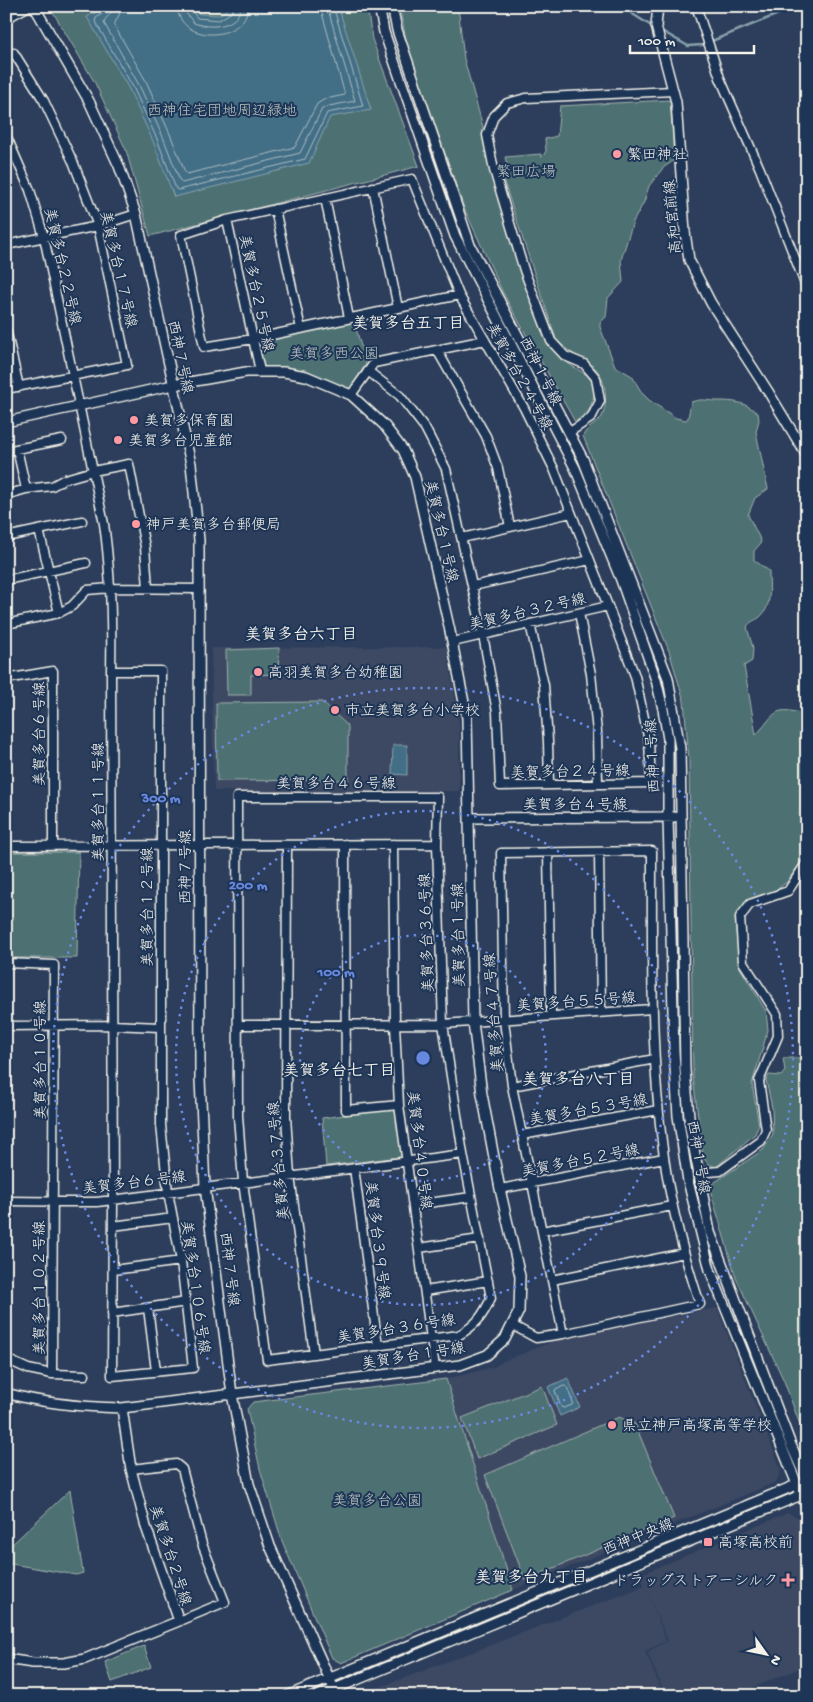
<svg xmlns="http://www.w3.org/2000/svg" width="813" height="1702" viewBox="0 0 813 1702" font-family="'Gochi Hand','Klee One',sans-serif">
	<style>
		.built { fill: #3e4963 }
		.green { fill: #4e7172; stroke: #a1b1ad }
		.water { fill: #426e86; stroke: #89a2ad }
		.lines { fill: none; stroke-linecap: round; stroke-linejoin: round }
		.shore { stroke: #adbdc1; stroke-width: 1 }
		.stream { stroke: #89a2ad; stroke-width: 2.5 }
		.minor-casing { stroke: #f4f1e8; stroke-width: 11 }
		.tertiary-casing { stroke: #f4f1e8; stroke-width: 12 }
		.minor { stroke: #1d3557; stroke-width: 8 }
		.tertiary { stroke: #1d3557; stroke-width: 9 }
		.ring { fill: none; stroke: #6887de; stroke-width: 2.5; stroke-dasharray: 2.5 5 }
		.poi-dot { fill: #ff9aa2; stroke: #1d3557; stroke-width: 2 }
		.labels { text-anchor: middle; stroke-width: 4; stroke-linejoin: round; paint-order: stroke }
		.park-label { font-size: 15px; fill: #bac4bf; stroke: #1d3557 }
		.poi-label { font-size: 15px; fill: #f4f1e8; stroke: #1d3557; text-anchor: start }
		.street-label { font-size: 15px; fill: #f4f1e8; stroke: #1d3557 }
		.neighbourhood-label { font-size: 16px; font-weight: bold; fill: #f4f1e8; stroke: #1d3557 }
		.centre { fill: #6887de; stroke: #1d3557; stroke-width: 2.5 }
		.ring-label { font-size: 15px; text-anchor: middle; font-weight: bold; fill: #6887de; stroke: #1d3557; stroke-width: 4; stroke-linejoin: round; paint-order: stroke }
	</style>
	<rect width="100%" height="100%" fill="#2c3e5c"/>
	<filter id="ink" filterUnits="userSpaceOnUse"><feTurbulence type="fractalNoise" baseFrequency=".02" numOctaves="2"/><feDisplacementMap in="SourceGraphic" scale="10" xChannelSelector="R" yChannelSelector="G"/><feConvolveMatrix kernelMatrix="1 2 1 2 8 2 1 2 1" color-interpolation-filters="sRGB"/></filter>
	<g filter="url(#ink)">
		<path class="built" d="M 446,647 L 459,722 L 459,791 L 214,791 L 211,648 Z
			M 717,1308 L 781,1470 L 776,1482 L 513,1590 L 447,1379 L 494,1367 L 504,1361 L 562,1338 Z
			M 788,1513 L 799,1518 L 807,1536 L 807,1665 L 733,1696 L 666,1696 L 647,1652 L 668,1641 L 648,1593 L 666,1641 L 645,1651 L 664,1696 L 357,1696 L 645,1586 L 640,1575 Z"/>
		<path class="green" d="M 52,6 L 367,6 L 372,39 L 419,166 L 150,236 L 126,150 L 95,83 L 50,7 Z
			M 399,6 L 458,6 L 464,59 L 483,127 L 483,139 L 511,235 L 544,331 L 553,349 L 569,364 L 587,375 L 591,380 L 595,393 L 589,411 L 575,422 L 503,293 L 464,208 L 407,44 Z
			M 670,100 L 673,140 L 673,161 L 663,168 L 649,186 L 644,202 L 633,222 L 621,260 L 623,282 L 608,298 L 606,317 L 600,323 L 600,327 L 615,366 L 632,376 L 642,393 L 649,400 L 676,418 L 686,420 L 688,418 L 691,402 C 704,398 705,401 718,401 C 735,401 744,402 758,413 L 759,420 L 756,432 L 768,489 L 755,498 L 748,515 L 761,541 L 760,544 L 754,551 L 754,560 L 769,571 C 769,586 773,606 760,617 C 755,621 750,621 747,627 L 753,648 L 752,661 L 744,666 L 756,735 C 777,712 773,705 807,715 L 807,853 L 787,882 L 776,890 L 745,902 L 735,918 L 739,966 L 766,1011 L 768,1030 L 752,1084 L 759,1125 L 755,1134 L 716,1167 L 708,1164 L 703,1157 L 693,1077 L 689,760 L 684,701 L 669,651 L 583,436 C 587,426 599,424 603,414 C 608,400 606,381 596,369 C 593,366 587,363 583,360 C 573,354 564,348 556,339 L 500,170 L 508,169 L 505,157 L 541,154 L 541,157 L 543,156 L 546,151 L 545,139 L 557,136 L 560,106 Z
			M 354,321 L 366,364 L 350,389 L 306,372 L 262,366 L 258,344 L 260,341 Z
			M 279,648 L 278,674 L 251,675 L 251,695 L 227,695 L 226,650 Z
			M 322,702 L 348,726 L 348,780 L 217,781 L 216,703 Z
			M 8,852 L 79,852 L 77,958 L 8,958 Z
			M 807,1056 L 807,1444 L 784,1381 L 736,1278 L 709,1186 L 763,1150 L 773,1134 L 772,1108 L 766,1080 L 769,1075 L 781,1076 L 785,1071 L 783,1058 L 803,1058 Z
			M 391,1109 L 396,1112 L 402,1154 L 399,1157 L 326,1166 L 322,1118 Z
			M 446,1379 L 513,1590 L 341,1663 L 332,1658 L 282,1541 L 260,1469 L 247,1409 L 253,1402 Z
			M 542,1386 L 557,1425 L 477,1459 L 462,1418 Z
			M 619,1417 L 635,1424 L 674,1518 L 525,1580 L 485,1475 Z
			M 70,1490 L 83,1573 L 76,1575 L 6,1563 L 6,1550 Z
			M 144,1646 L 151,1667 L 112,1682 L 105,1662 Z"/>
		<path class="water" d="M 106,6 L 195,6 L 199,14 L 219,15 L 232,6 L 338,6 L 371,110 L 330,117 L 309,163 L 174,197 L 153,141 L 129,89 L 87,17 Z
			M 393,745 L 407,745 L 407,775 L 392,774 Z
			M 568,1378 L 580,1407 L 560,1416 L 548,1387 Z"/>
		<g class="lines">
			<path class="shore" d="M 107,6 L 106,11 L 96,18 L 95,21 L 133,87 L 157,139 L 176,189 L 178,190 L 305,159 L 327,113 L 363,106 L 333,6
				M 113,6 C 113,15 105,16 104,23 L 139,85 L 163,137 L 180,181 L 182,183 L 300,153 L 322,109 L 329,106 L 355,101 L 327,6
				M 121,6 L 119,15 L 114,25 L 146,81 L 170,134 L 185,172 L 187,174 L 295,147 L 317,104 L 325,99 L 345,95 L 320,6
				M 177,6 C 179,46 247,41 248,6
				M 185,6 L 186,13 L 194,23 C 209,29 239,28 241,6
				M 191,6 L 192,10 L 197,18 L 219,20 L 232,12 L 234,6
				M 564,1386 L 567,1387 L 573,1403 L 572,1405 L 564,1408 L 561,1407 L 555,1391 Z"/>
			<path class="stream" d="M 620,6 L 653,27
				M 660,30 L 688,46 L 702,45 L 798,6"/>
			<defs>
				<path id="minor" d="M 696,6 L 720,78 L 760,169 L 807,289
					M 6,57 L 14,53 L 44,101 L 74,164 L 98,226 L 127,365 L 6,389
					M 6,135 L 30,190 L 44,237 L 104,524 C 111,573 112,622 111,671 L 113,1200 L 112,1376 L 193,1368 L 181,1261 L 168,1192 L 161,1125 L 161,671 L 111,671
					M 373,187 L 398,308
					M 325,198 L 349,318
					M 275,209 L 301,329
					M 227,220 L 260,371
					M 6,245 L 98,226 L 136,214
					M 6,329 L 19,387
					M 437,350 L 486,436 L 498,468 L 510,527
					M 368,371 L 400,396 L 425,428 L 446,469 L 483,635 L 497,712 L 500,786 L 651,783 L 649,741 L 635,676 L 608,606 L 554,469 L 524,408 L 459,295 L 253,339 L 204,347 L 181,235 L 227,220 L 412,179 L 459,295
					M 351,395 L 374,363 L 485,340
					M 570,432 L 591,418 L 600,401 L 596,378 L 584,364 L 565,356 L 551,341 L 524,270 L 494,170 L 487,135 L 494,116 L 507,103 L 526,98 L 673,91
					M 17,449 L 26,489
					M 6,451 L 62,440
					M 6,495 L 26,489 L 52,486 L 65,479 L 93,471 L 129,464 L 145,547 L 148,588
					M 39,530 L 82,521
					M 6,537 L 39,530 L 59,613
					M 462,538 L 571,513
					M 6,580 L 86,563
					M 473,586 L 590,560
					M 579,613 L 591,674 L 597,732 L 598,784
					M 6,624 L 59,613 L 72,606 L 87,590 L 110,588 L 198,589
					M 530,624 L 544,685 L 548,741 L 549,785
					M 453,642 L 608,606
					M 6,679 L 53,671 L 53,846
					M 345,844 L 346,1110 L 399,1105
					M 393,844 L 395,1025 L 399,1105 L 435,1368
					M 287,845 L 286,1117 L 290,1176 L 314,1354
					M 6,846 C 150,846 294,845 437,844 L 443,1024 L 463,1154 L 491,1298 C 483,1316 476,1325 459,1335 L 267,1360 L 243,1182 L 238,1116 L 237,797 L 438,797 L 437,844
					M 652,851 C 652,953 650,1056 664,1157 C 671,1207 684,1256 700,1304 L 563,1334 L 512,1086 L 504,1020 L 501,853 Z
					M 548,852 L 551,1016
					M 599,852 L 601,1011
					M 6,963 L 54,965 L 52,1374 L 28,1369 L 6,1359
					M 238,1025 L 443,1024 L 652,1009
					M 6,1026 L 111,1025 L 160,1027
					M 512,1086 L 655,1059
					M 522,1135 L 658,1110
					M 354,1168 L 378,1346
					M 698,1173 L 720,1171 L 761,1141 L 766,1130 L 759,1081 L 778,1036 L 777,1014 L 743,962 L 740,917 L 750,904 L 788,891 L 807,862
					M 500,1189 L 664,1158
					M 6,1201 L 97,1202 L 463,1154
					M 414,1205 L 471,1197
					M 113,1226 L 173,1218
					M 542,1231 L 672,1206
					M 419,1248 L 480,1239
					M 113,1270 L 181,1261
					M 552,1280 L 684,1253
					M 425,1291 L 488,1281
					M 148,1308 L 156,1371
					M 112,1313 L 186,1302
					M 512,1325 L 536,1338 L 563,1334
					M 52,1374 L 85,1375
					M 131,1469 L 176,1464 L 182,1469 L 202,1544 L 225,1602 L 179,1621"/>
				<path id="tertiary" d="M 34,6 L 89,101 L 119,166 L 136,214 L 191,464 L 199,540 L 200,1079 L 205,1187 L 232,1394 L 249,1484 L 270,1546 L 334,1689
					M 379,6 L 384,32 L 455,236 L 575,468 L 621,580 L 656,680 L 663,709 L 668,739 L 668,817 L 674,1051 L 678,1116 L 688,1181 L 710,1270 L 807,1509
					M 392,6 L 397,30 L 470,245 L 583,459 L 668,678 L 680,748 L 685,1070 L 690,1128 L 710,1232 L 791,1445 L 807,1481
					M 658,6 L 656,26 L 676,102 L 685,232 L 689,260 L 711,303 L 769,393 L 807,456
					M 6,18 L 28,6
					M 6,422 L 173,385 L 246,372 L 284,372 L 306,376 L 351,395 L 384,425 L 403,450 L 415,477 L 450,631 L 467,718 L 473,1022 L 482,1094 L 500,1189 L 520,1276 L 519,1311 L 505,1339 L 487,1355 L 460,1365 L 122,1408 C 83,1407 44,1404 6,1393
					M 470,818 L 674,817
					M 6,1659 L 33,1663 L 64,1663 L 85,1659 L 179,1621 L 146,1527 L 131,1469 L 122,1408
					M 287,1696 L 796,1485 L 802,1484
					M 318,1696 L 801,1495 L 804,1490"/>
			</defs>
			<use href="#minor" class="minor-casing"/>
			<use href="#tertiary" class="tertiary-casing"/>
			<use href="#minor" class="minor"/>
			<use href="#tertiary" class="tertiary"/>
		</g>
	</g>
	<g class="ring">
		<circle cx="423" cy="1058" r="123"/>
		<circle cx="423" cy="1058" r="247"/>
		<circle cx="423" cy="1058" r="370"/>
	</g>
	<g class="poi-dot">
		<circle cx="617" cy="154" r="5"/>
		<circle cx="134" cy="420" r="5"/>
		<circle cx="118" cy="440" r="5"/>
		<circle cx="136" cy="524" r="5"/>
		<circle cx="258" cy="672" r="5"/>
		<circle cx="335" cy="710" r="5"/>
		<circle cx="612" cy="1425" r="5"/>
		<rect x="703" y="1537" width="10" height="10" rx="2.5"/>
		<path d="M785.5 1572.5h5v5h5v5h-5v5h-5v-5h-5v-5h5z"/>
	</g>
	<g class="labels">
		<g class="park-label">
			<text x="222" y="115">西神住宅団地周辺緑地</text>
			<text x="526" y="176">繁田広場</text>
			<text x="334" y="358">美賀多西公園</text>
			<text x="377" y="1505">美賀多台公園</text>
		</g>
		<g class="poi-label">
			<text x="627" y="159">繁田神社</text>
			<text x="144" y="425">美賀多保育園</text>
			<text x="128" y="445">美賀多台児童館</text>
			<text x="146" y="529">神戸美賀多台郵便局</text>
			<text x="268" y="677">高羽美賀多台幼稚園</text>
			<text x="345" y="715">市立美賀多台小学校</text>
			<text x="622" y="1430">県立神戸高塚高等学校</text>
			<text x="718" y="1547">高塚高校前</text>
			<text x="778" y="1585" text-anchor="end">ドラッグストアーシルク</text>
		</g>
		<g class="street-label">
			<text transform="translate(672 217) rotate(-95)" y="5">高和宮前線</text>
			<text transform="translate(63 266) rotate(77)" y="5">美賀多台２２号線</text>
			<text transform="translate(119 269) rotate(77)" y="5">美賀多台１７号線</text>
			<text transform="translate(257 293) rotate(78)" y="5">美賀多台２５号線</text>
			<text transform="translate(181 357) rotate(78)" y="5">西神７号線</text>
			<text transform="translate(541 371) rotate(63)" y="5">西神１号線</text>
			<text transform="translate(520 376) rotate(61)" y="5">美賀多台２４号線</text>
			<text transform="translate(442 531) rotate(77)" y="5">美賀多台１号線</text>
			<text transform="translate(527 611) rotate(-13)" y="5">美賀多台３２号線</text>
			<text transform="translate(39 734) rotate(-90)" y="5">美賀多台６号線</text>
			<text transform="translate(652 756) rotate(-93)" y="5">西神１号線</text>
			<text transform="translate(570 771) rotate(-1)" y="5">美賀多台２４号線</text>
			<text x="336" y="788">美賀多台４６号線</text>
			<text transform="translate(98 802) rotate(-90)" y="5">美賀多台１１号線</text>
			<text x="575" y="809">美賀多台４号線</text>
			<text transform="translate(185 867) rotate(-90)" y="5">西神７号線</text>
			<text transform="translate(147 907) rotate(-90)" y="5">美賀多台１２号線</text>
			<text transform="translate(426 933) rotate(-92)" y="5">美賀多台３６号線</text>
			<text transform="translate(458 935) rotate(-91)" y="5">美賀多台１号線</text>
			<text transform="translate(576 1001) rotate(-4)" y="5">美賀多台５５号線</text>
			<text transform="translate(493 1013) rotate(-94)" y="5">美賀多台４７号線</text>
			<text transform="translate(40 1060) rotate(-90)" y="5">美賀多台１０号線</text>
			<text transform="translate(588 1109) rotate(-10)" y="5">美賀多台５３号線</text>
			<text transform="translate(420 1150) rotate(83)" y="5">美賀多台４０号線</text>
			<text transform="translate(699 1157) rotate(80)" y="5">西神１号線</text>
			<text transform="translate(580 1160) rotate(-11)" y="5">美賀多台５２号線</text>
			<text transform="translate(278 1161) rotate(-95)" y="5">美賀多台３７号線</text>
			<text transform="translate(134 1182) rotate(-7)" y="5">美賀多台６号線</text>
			<text transform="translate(378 1240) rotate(83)" y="5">美賀多台３９号線</text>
			<text transform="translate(230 1269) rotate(83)" y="5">西神７号線</text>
			<text transform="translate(196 1287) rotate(82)" y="5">美賀多台１０６号線</text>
			<text transform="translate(39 1288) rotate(-90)" y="5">美賀多台１０２号線</text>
			<text transform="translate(396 1328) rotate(-9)" y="5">美賀多台３６号線</text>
			<text transform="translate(413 1355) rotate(-9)" y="5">美賀多台１号線</text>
			<text transform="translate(638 1536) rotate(-22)" y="5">西神中央線</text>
			<text transform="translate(171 1555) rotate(72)" y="5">美賀多台２号線</text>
		</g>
		<g class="neighbourhood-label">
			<text x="408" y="328">美賀多台五丁目</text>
			<text x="301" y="639">美賀多台六丁目</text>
			<text x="339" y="1075">美賀多台七丁目</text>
			<text x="578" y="1084">美賀多台八丁目</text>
			<text x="531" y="1582">美賀多台九丁目</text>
		</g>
	</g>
	<circle cx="423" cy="1058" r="8" class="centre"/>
	<g class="ring-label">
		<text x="161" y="802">300 m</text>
		<text x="248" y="889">200 m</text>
		<text x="336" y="976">100 m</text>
	</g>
	<rect width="813" height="1702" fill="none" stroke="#1d3557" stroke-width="25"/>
	<rect x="12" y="12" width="788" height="1677" fill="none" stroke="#f4f1e8" stroke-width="2" filter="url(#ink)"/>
	<g transform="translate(766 1654) rotate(123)" stroke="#1d3557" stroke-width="4" paint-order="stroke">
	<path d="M0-4L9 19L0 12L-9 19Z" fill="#f4f1e8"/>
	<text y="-8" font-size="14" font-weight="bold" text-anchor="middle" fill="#f4f1e8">N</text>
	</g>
	<path d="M630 45v8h124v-8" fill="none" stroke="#f4f1e8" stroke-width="2.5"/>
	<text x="638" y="45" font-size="15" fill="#f4f1e8" stroke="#1d3557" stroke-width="4" paint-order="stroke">100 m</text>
</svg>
